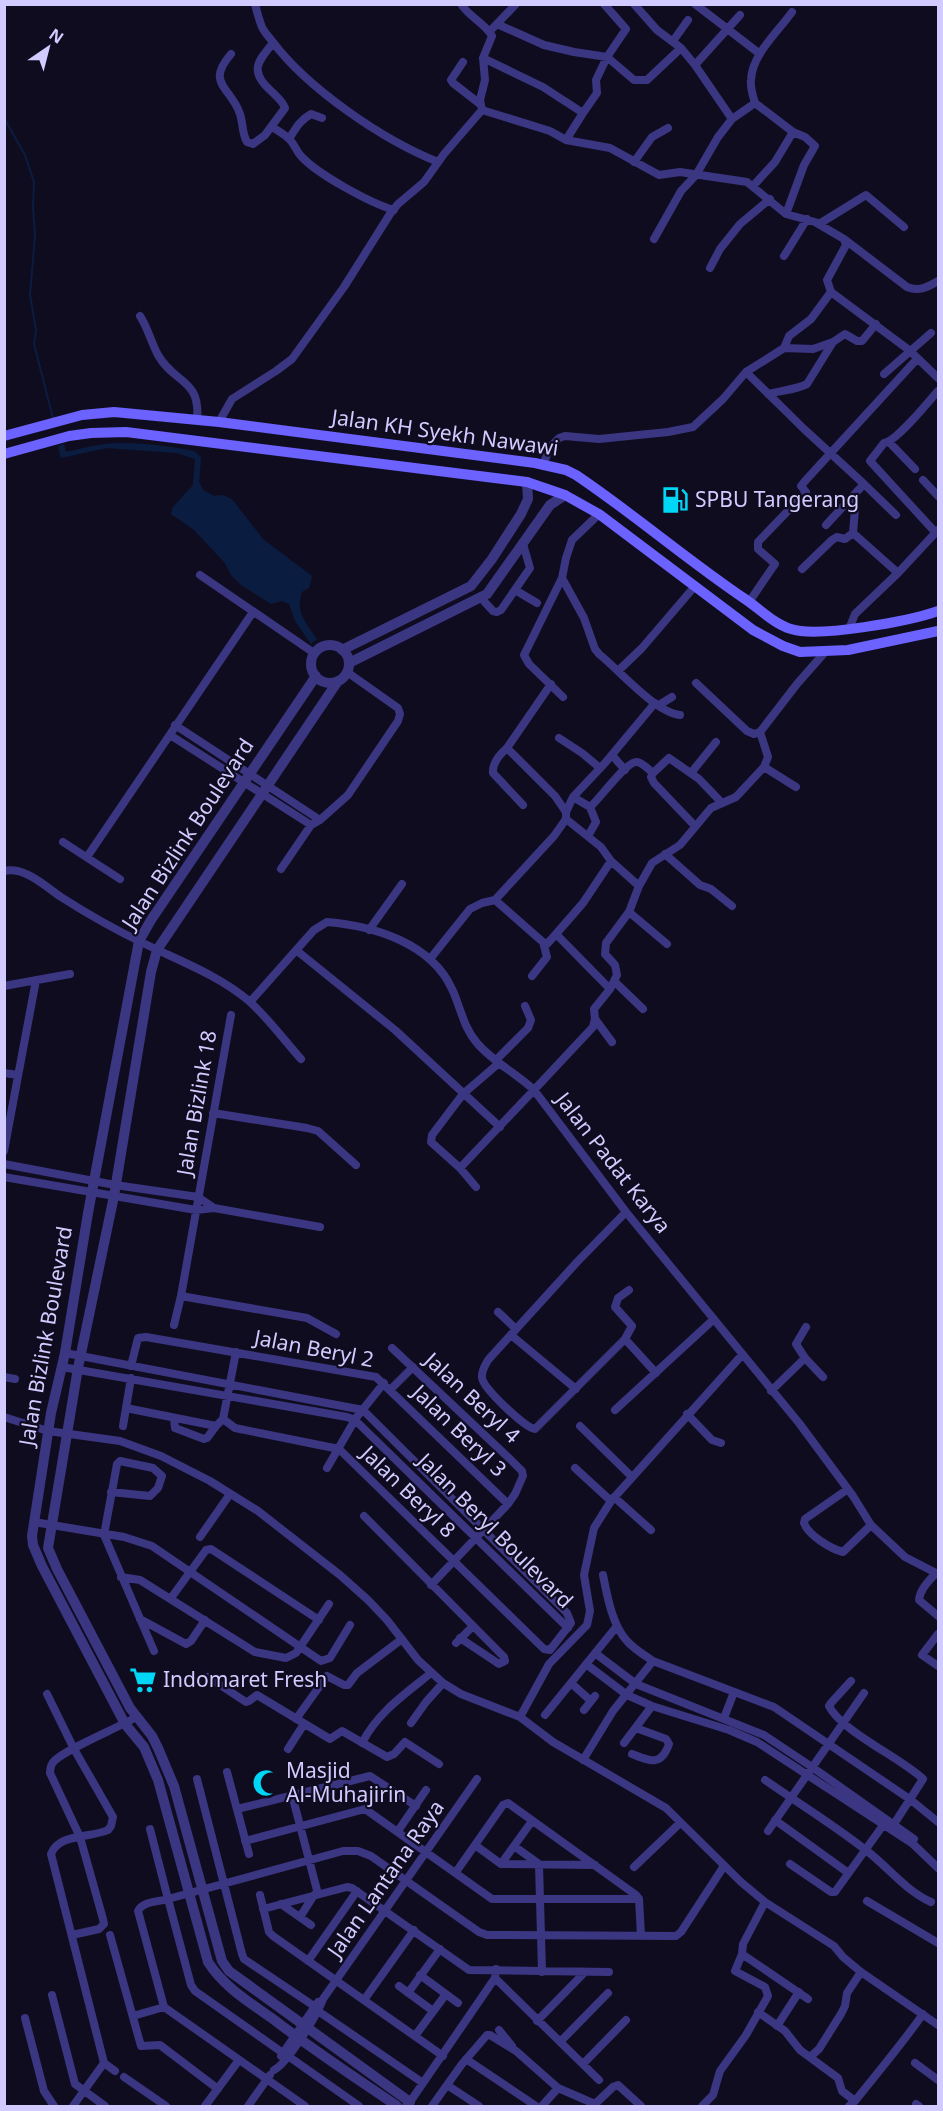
<svg xmlns="http://www.w3.org/2000/svg" width="943" height="2111" viewBox="0 0 943 2111" font-family="'Noto Sans',sans-serif">
	<style>
		.water { fill: #0a1d41 }
		.lines { fill: none; stroke-linecap: round; stroke-linejoin: round }
		.stream { stroke: #0a1d41; stroke-width: 2 }
		.minor { stroke: #3b3681; stroke-width: 8 }
		.tertiary { stroke: #3b3681; stroke-width: 10 }
		.secondary { stroke: #6b62ff; stroke-width: 10 }
		.labels { text-anchor: middle; stroke-width: 4.5; stroke-linejoin: round; paint-order: stroke }
		.street-label { font-size: 21px; fill: #d2cbff; stroke: #100c20 }
		.poi-label { font-size: 21px; fill: #d2cbff; stroke: #100c20; text-anchor: start }
	</style>
	<rect width="100%" height="100%" fill="#100c20"/>
	<path class="water" d="M 64,444 L 66,452 C 77,450 88,446 99,445 C 125,440 168,446 194,451 L 201,457 L 199,482 L 203,490 L 214,496 L 222,495 L 232,499 L 263,539 L 312,576 L 309,588 L 302,592 C 295,612 306,623 317,639 L 311,644 L 295,621 L 289,604 L 282,601 L 271,604 L 241,585 L 231,575 L 224,562 L 194,530 L 171,514 L 173,507 L 193,485 L 195,459 L 177,453 L 107,448 L 61,458 L 58,446 Z"/>
	<g class="lines">
		<path class="stream" d="M 4,118 L 25,155 L 34,182 L 33,208 L 35,235 L 30,295 L 36,330 L 34,344 L 53,418"/>
		<path class="minor" d="M 255,4 C 257,12 259,20 262,27 C 264,32 269,37 272,41 C 308,89 383,140 438,162
			M 461,4 C 469,17 485,23 492,36 L 483,58 L 485,80 L 480,100 L 482,110 L 550,131 L 566,140 L 610,148 L 659,175 L 680,172 L 747,182 L 786,214 L 815,222 L 844,239 L 846,245 L 827,280 L 831,292 L 909,350 L 938,378
			M 604,4 L 626,29 L 607,57 L 634,80 L 647,80 L 681,48
			M 634,4 L 657,30 L 681,48 L 695,65 L 732,119
			M 695,4 L 760,54
			M 497,24 L 544,45 L 574,52 L 607,57 L 596,80 L 597,93 L 583,113
			M 493,28 L 516,4
			M 673,41 L 688,20
			M 231,54 C 205,84 231,87 240,114 C 243,123 242,134 247,142 L 253,144 L 265,135 L 285,108 C 282,100 276,96 270,90 C 249,71 258,61 273,43
			M 483,58 L 543,87 L 583,113 L 566,140
			M 463,62 L 451,80 L 453,83 L 480,104
			M 695,65 L 740,15
			M 755,103 C 753,96 750,88 751,80 C 752,54 778,32 792,12
			M 272,127 C 278,131 286,135 291,141 C 295,146 297,152 301,156 C 317,174 370,203 394,210
			M 289,139 C 296,128 299,121 311,114 L 322,118
			M 634,162 L 652,137 L 668,128
			M 753,186 L 775,162 L 793,132
			M 819,224 L 866,195 L 904,227
			M 654,239 L 681,191 L 696,175 L 718,137 L 732,119 L 755,103 L 793,132 L 805,137 L 815,146 L 804,165 L 786,214
			M 844,239 L 907,287 C 919,292 928,287 938,281
			M 784,256 L 807,219
			M 710,268 L 720,249 L 740,224 L 770,199
			M 140,316 C 148,328 151,342 158,355 C 174,384 201,378 197,420
			M 784,348 L 813,349 L 833,342
			M 746,372 L 804,429 L 864,484 L 896,515
			M 884,374 L 931,333
			M 768,394 C 779,391 799,389 807,384 L 833,342 L 845,334 L 857,341 L 862,341 L 876,324
			M 219,422 L 232,399 L 276,371 L 292,359 L 344,287 L 390,214 L 398,204 L 424,182 L 444,154 L 482,110
			M 890,443 L 915,469
			M 543,465 L 550,447 L 559,438 L 565,436 L 599,439 L 668,432 L 693,427 L 723,399 L 746,372 L 784,348 L 789,336 L 811,319 L 831,292
			M 923,480 L 938,496
			M 850,499 L 855,509 L 853,533
			M 826,525 L 864,484
			M 936,533 L 870,461 L 884,443 C 897,441 927,403 938,391
			M 802,569 L 832,540 L 837,537 L 845,539 L 853,533 L 898,573
			M 200,575 L 314,653
			M 562,578 L 584,618 L 595,649 L 599,654 C 619,670 656,713 680,715
			M 515,590 L 537,603
			M 481,598 L 493,611 L 497,612 L 501,610 L 530,568 L 523,544
			M 749,602 L 775,564 L 758,549 L 758,542 L 806,492 L 801,486 L 805,481 L 917,359
			M 849,629 L 855,614 L 898,573 L 938,530
			M 826,651 L 797,684 L 760,732 L 768,757 L 764,767 L 736,797 L 711,808 L 680,845 L 652,863 L 639,886 L 629,912 L 606,943 L 605,954 L 615,965 L 617,975 L 610,989 L 594,1009 L 595,1019 L 593,1027 L 534,1090 L 626,1212 L 799,1423 L 853,1496 L 871,1525 L 905,1557 L 938,1574
			M 618,671 L 642,648 L 695,586
			M 696,683 L 747,731 L 754,734 L 760,732
			M 563,697 L 529,664 L 524,655 L 562,578 L 566,558 L 572,540 L 599,514
			M 659,705 L 672,697
			M 175,725 L 320,820
			M 170,735 L 311,825
			M 559,738 L 582,753 L 600,768
			M 507,748 L 555,796 L 566,812
			M 612,755 L 625,770
			M 764,767 L 796,787
			M 653,773 L 651,777 L 654,783 L 695,826
			M 691,773 L 716,742
			M 573,797 L 590,807 C 599,800 627,760 637,762 C 642,762 649,770 653,773 L 669,758 L 699,779 L 722,803
			M 523,805 L 493,773 C 492,763 499,755 507,748 L 551,684
			M 566,819 L 601,847 L 611,861 L 583,903 L 556,934 L 610,989
			M 588,836 L 596,822 L 590,807
			M 63,842 L 120,879
			M 665,854 L 700,885 L 711,889 L 732,906
			M 87,857 L 253,612
			M 611,861 L 639,886
			M 281,869 L 311,825 L 320,820 L 348,795 L 398,721 L 400,714 L 398,708 L 347,672
			M 4,871 C 24,866 45,886 61,897 C 86,913 114,929 141,942 C 177,960 217,974 249,1001 C 268,1018 284,1040 301,1059
			M 495,900 L 544,943 L 547,944 L 556,934
			M 629,912 L 667,944
			M 369,930 L 402,884
			M 296,950 L 395,1030 L 500,1127
			M 430,959 L 470,909 L 482,903 L 495,900 L 554,836 L 566,819 L 566,812 L 573,797 L 605,763 L 655,703
			M 532,976 L 547,957 L 543,942
			M 615,982 L 643,1009
			M 4,986 L 70,974
			M 250,1002 L 314,930 L 327,922 C 374,926 431,943 452,989 C 461,1008 463,1027 477,1043 C 493,1062 516,1073 534,1090 L 460,1168
			M 595,1019 L 612,1042
			M 496,1060 L 528,1028 L 531,1020 L 525,1006
			M 4,1073 L 18,1075
			M 213,1113 L 307,1128 L 318,1131 L 356,1165
			M 4,1151 L 36,980
			M 4,1164 L 115,1185 L 198,1197 L 214,1208
			M 4,1177 L 196,1210 L 214,1208 L 320,1227
			M 476,1187 L 460,1168 L 431,1142 L 432,1135 L 463,1094 L 499,1063
			M 626,1212 L 578,1261 L 488,1360 C 485,1366 481,1371 482,1378 C 484,1389 525,1428 535,1429 L 625,1339 L 656,1373
			M 181,1296 L 307,1318 L 336,1334
			M 498,1312 L 516,1329
			M 174,1325 L 181,1296 L 231,1015
			M 511,1335 L 576,1389
			M 625,1339 L 632,1326 L 615,1307 L 618,1298 L 629,1290
			M 392,1348 L 510,1459 L 522,1471 L 523,1476 L 515,1494 L 508,1504 L 431,1585
			M 65,1353 L 363,1410 L 567,1613 L 571,1623 L 550,1650 L 544,1649 L 339,1449 L 235,1428 L 223,1419
			M 805,1358 L 823,1377
			M 131,1366 L 138,1338 L 146,1337 L 376,1377 L 508,1504
			M 62,1367 L 347,1417 L 355,1420 L 568,1628
			M 4,1377 L 15,1379
			M 390,1390 L 413,1367
			M 771,1391 L 805,1358 L 796,1344 L 806,1327
			M 126,1408 L 216,1426 L 223,1419
			M 615,1410 L 714,1319
			M 687,1414 L 712,1440 L 721,1443
			M 4,1417 L 48,1431 L 120,1441 L 161,1456 L 210,1481 L 258,1511 L 340,1575 L 368,1600 L 387,1620 L 418,1660 L 443,1683 L 461,1694 L 520,1717 L 553,1742 L 666,1808 L 741,1882 L 765,1902 L 834,1946 L 843,1957 L 861,1972 L 938,2025
			M 174,1418 L 175,1428 L 204,1439 L 207,1438 L 216,1426
			M 223,1419 L 236,1352
			M 123,1426 L 131,1378
			M 580,1426 L 632,1477
			M 327,1468 L 356,1418 L 384,1383
			M 575,1468 L 611,1501
			M 848,1489 L 805,1519 L 804,1523 C 808,1535 831,1549 843,1552 L 871,1525
			M 614,1497 L 651,1530
			M 364,1516 L 504,1657 L 505,1661 L 499,1664 L 460,1638
			M 34,1522 L 124,1537 L 152,1546 L 321,1661 L 330,1658 L 350,1625
			M 104,1535 L 117,1464 L 120,1461 L 153,1468 L 162,1476 L 158,1488 L 150,1496 L 111,1492
			M 104,1535 L 154,1651
			M 200,1537 L 230,1494
			M 936,1573 C 929,1581 920,1589 919,1600 L 938,1616
			M 603,1575 C 607,1595 612,1625 627,1641 C 634,1649 644,1655 653,1661 L 774,1707 L 911,1800 L 938,1822
			M 121,1577 L 140,1580 L 255,1652 L 286,1658 L 296,1653 L 329,1604
			M 171,1598 L 206,1550 L 211,1549 L 319,1620
			M 140,1619 L 186,1644 L 191,1641 L 205,1620
			M 938,1634 L 922,1655 L 938,1666
			M 456,1643 L 473,1626
			M 595,1653 L 636,1684 L 764,1735 L 812,1767 L 914,1839
			M 586,1664 L 627,1695 L 652,1706 L 729,1730 L 757,1742 L 913,1844 L 938,1868
			M 208,1677 L 246,1702 L 249,1701 L 257,1695 L 330,1739 L 342,1731 L 387,1757 L 394,1754 L 405,1742 L 439,1764
			M 851,1681 L 831,1703 L 829,1706 C 841,1731 901,1758 923,1779 L 894,1824
			M 571,1683 L 591,1701
			M 47,1694 L 74,1749 L 113,1817 L 111,1826 L 108,1830 C 91,1838 59,1833 51,1854 L 104,2063 L 115,2071
			M 584,1710 L 595,1696
			M 545,1715 L 617,1626
			M 520,1717 L 549,1664 L 587,1625 L 590,1611 L 584,1575 L 594,1528 L 611,1501 L 742,1355
			M 724,1718 L 734,1692
			M 296,1719 L 327,1676 L 344,1685 L 348,1685 L 357,1673 L 402,1639
			M 411,1723 L 426,1702 L 443,1683
			M 362,1743 C 378,1712 405,1694 431,1673
			M 624,1743 L 652,1706
			M 288,1749 L 304,1724
			M 632,1754 C 650,1761 661,1767 669,1744 L 666,1739 L 636,1728
			M 583,1760 L 613,1711 L 653,1661
			M 227,1772 L 249,1854
			M 197,1779 L 242,1954 L 244,1959 L 314,2006
			M 765,1780 C 798,1803 834,1825 867,1851 C 889,1868 905,1890 931,1902
			M 292,1795 L 318,1894
			M 237,1809 L 370,1776 L 416,1806
			M 775,1820 L 847,1872
			M 150,1829 L 168,1899 C 158,1902 143,1901 138,1911 L 164,2007 L 305,2106
			M 398,1831 L 426,1790
			M 768,1831 L 864,1693
			M 245,1841 L 365,1809 L 492,1899 L 639,1899
			M 475,1845 L 501,1864 L 595,1865
			M 514,1846 L 539,1864 L 542,1972
			M 501,1864 L 532,1821
			M 790,1864 L 831,1892 L 835,1892 L 884,1824
			M 634,1867 L 680,1823
			M 456,1872 L 503,1805 L 508,1803 L 636,1895 L 639,1899 L 641,1936
			M 260,1895 L 269,1932 L 273,1936 L 443,2056
			M 867,1901 L 938,1943
			M 281,1904 L 311,1925
			M 263,1909 L 347,1887 L 352,1888 L 469,1970 L 609,1972
			M 300,1917 L 314,1895
			M 72,1935 L 99,1929 L 104,1924 L 103,1919 L 80,1837 L 50,1773 C 50,1771 51,1765 52,1764 C 57,1752 121,1727 136,1717
			M 110,1935 L 141,2046 L 160,2045 L 218,2089
			M 742,1954 L 808,1999
			M 308,1961 L 357,1891
			M 420,1975 L 458,2003
			M 495,1978 L 599,2080
			M 399,1986 L 433,2011
			M 408,1993 L 440,1949
			M 52,1995 L 75,2084 L 105,2106
			M 364,2000 L 414,1930
			M 318,2011 L 423,2083 L 495,1978 L 496,1969
			M 758,2012 L 785,2031 L 800,2050 L 838,2078 L 842,2091 L 855,2101 L 849,2106
			M 133,2016 L 164,2007
			M 25,2018 L 44,2091 L 54,2106
			M 537,2021 L 585,1972
			M 777,2026 L 799,1992
			M 499,2030 L 512,2046
			M 415,2036 L 446,1994
			M 560,2042 L 608,1993
			M 283,2053 L 195,1991 L 191,1985 L 168,1899 L 343,1851 L 358,1851 L 371,1856 L 479,1932 L 487,1935 L 676,1936 L 681,1932 L 724,1866
			M 281,2056 L 318,2002
			M 288,2056 L 359,2106
			M 810,2057 L 819,2049 L 841,2014 L 845,2006 L 847,1993 L 861,1972
			M 466,2059 L 536,2106
			M 915,2063 L 938,2080
			M 583,2064 L 626,2020
			M 274,2070 C 288,2063 317,2015 323,1999 L 477,1779
			M 124,2077 L 166,2106
			M 447,2085 L 479,2106
			M 855,2101 C 878,2072 902,2044 923,2014
			M 410,2102 L 423,2083
			M 916,2104 L 919,2106
			M 73,2106 L 104,2063
			M 205,2106 L 239,2060
			M 248,2106 L 270,2075
			M 432,2106 L 462,2064 L 487,2035 L 490,2035 L 516,2051 L 558,2088
			M 542,2106 L 558,2088 L 595,2104
			M 596,2106 L 595,2104 L 613,2087 L 618,2085 L 641,2106
			M 702,2106 L 713,2095 L 720,2071 L 746,2035 L 768,1996 L 765,1987 L 735,1971 L 742,1954 L 743,1944 L 765,1902"/>
		<path class="tertiary" d="M311 664a19 19 0 1 1 38 0a19 19 0 1 1-38 0Z
			M 342,650 L 471,586 L 492,559 L 521,514 L 528,499 L 527,482
			M 349,663 L 487,594 L 550,505 L 565,495
			M 316,676 L 151,920 L 139,941 L 88,1213 L 65,1353 L 51,1413 L 32,1536 L 33,1545 L 42,1566 L 125,1724 L 144,1747 L 158,1780 L 208,1962 C 224,1987 249,2002 273,2019 C 313,2050 356,2078 397,2106
			M 338,681 L 157,950 L 151,972 L 114,1196 L 78,1368 L 48,1548 L 57,1569 L 130,1708 L 152,1736 L 158,1748 L 174,1786 L 222,1961 L 229,1971 L 410,2102 L 407,2106"/>
		<path class="secondary" d="M 4,436 L 82,415 L 114,412 L 219,422 L 535,463 L 566,470 L 576,475 C 634,514 687,560 745,599 C 760,609 774,624 791,629 C 818,638 910,621 938,611
			M 4,454 L 69,436 L 91,433 L 126,432 L 527,482 L 565,495 L 599,514 L 753,630 L 783,646 L 800,652 L 848,650 L 938,631"/>
	</g>
	<defs>
		<symbol id="fuel-bare" viewBox="-9 -9 18 18"><path d="M-5.5-6h7V0h2V4h1.3V-2.5L3-4.5l.8-.8L6-3V5H2.5V1h-1V6h-7ZM-4.2-4.7v3.2H.2V-4.7Z" fill="#00d6f6" stroke="#100c20" stroke-width="2.5" paint-order="stroke"/></symbol>
		<symbol id="supermarket-bare" viewBox="-9 -9 18 18"><path d="M-6-5.5h2.5l.6 2H6L4.5 2H-2.5L-4.4-4H-6ZM-1.5 3.2a1.3 1.3 0 1 0 .1 0ZM3 3.2a1.3 1.3 0 1 0 .1 0Z" fill="#00d6f6" stroke="#100c20" stroke-width="2.5" paint-order="stroke"/></symbol>
		<symbol id="mosque-bare" viewBox="-9 -9 18 18"><path d="M3.5-4.9A6 6 0 1 0 3.5 4.9A5 5 0 1 1 3.5-4.9Z" fill="#00d6f6" stroke="#100c20" stroke-width="2.5" paint-order="stroke"/></symbol>
	</defs>
	<g fill-rule="evenodd">
		<use href="#fuel-bare" x="656" y="481" width="38" height="38"/>
		<use href="#supermarket-bare" x="124" y="1661" width="38" height="38"/>
		<use href="#mosque-bare" x="247" y="1764" width="38" height="38"/>
	</g>
	<g class="labels">
		<g class="street-label">
			<text transform="translate(445 433) rotate(8)" y="7">Jalan KH Syekh Nawawi</text>
			<text transform="translate(188 834) rotate(-57)" y="7">Jalan Bizlink Boulevard</text>
			<text transform="translate(197 1103) rotate(-80)" y="7">Jalan Bizlink 18</text>
			<text transform="translate(613 1163) rotate(52)" y="7">Jalan Padat Karya</text>
			<text transform="translate(46 1336) rotate(-80)" y="7">Jalan Bizlink Boulevard</text>
			<text transform="translate(314 1349) rotate(11)" y="7">Jalan Beryl 2</text>
			<text transform="translate(472 1398) rotate(43)" y="7">Jalan Beryl 4</text>
			<text transform="translate(459 1431) rotate(44)" y="7">Jalan Beryl 3</text>
			<text transform="translate(408 1492) rotate(44)" y="7">Jalan Beryl 8</text>
			<text transform="translate(495 1531) rotate(45)" y="7">Jalan Beryl Boulevard</text>
			<text transform="translate(386 1879) rotate(-55)" y="7">Jalan Lantana Raya</text>
		</g>
		<g class="poi-label">
			<text x="695" y="507">SPBU Tangerang</text>
			<text x="163" y="1687">Indomaret Fresh</text>
			<text x="286" y="1778">Masjid<tspan x="286" dy="24">Al-Muhajirin</tspan></text>
		</g>
	</g>
	<rect width="943" height="2111" fill="none" stroke="#d2cbff" stroke-width="12"/>
	<g transform="translate(48 48) rotate(35)" stroke="#100c20" stroke-width="4.5" paint-order="stroke">
	<path d="M0-4.5L10 22L0 15L-10 22Z" fill="#d2cbff"/>
	<text y="-9" font-size="16" font-weight="bold" text-anchor="middle" fill="#d2cbff">N</text>
	</g>
</svg>
